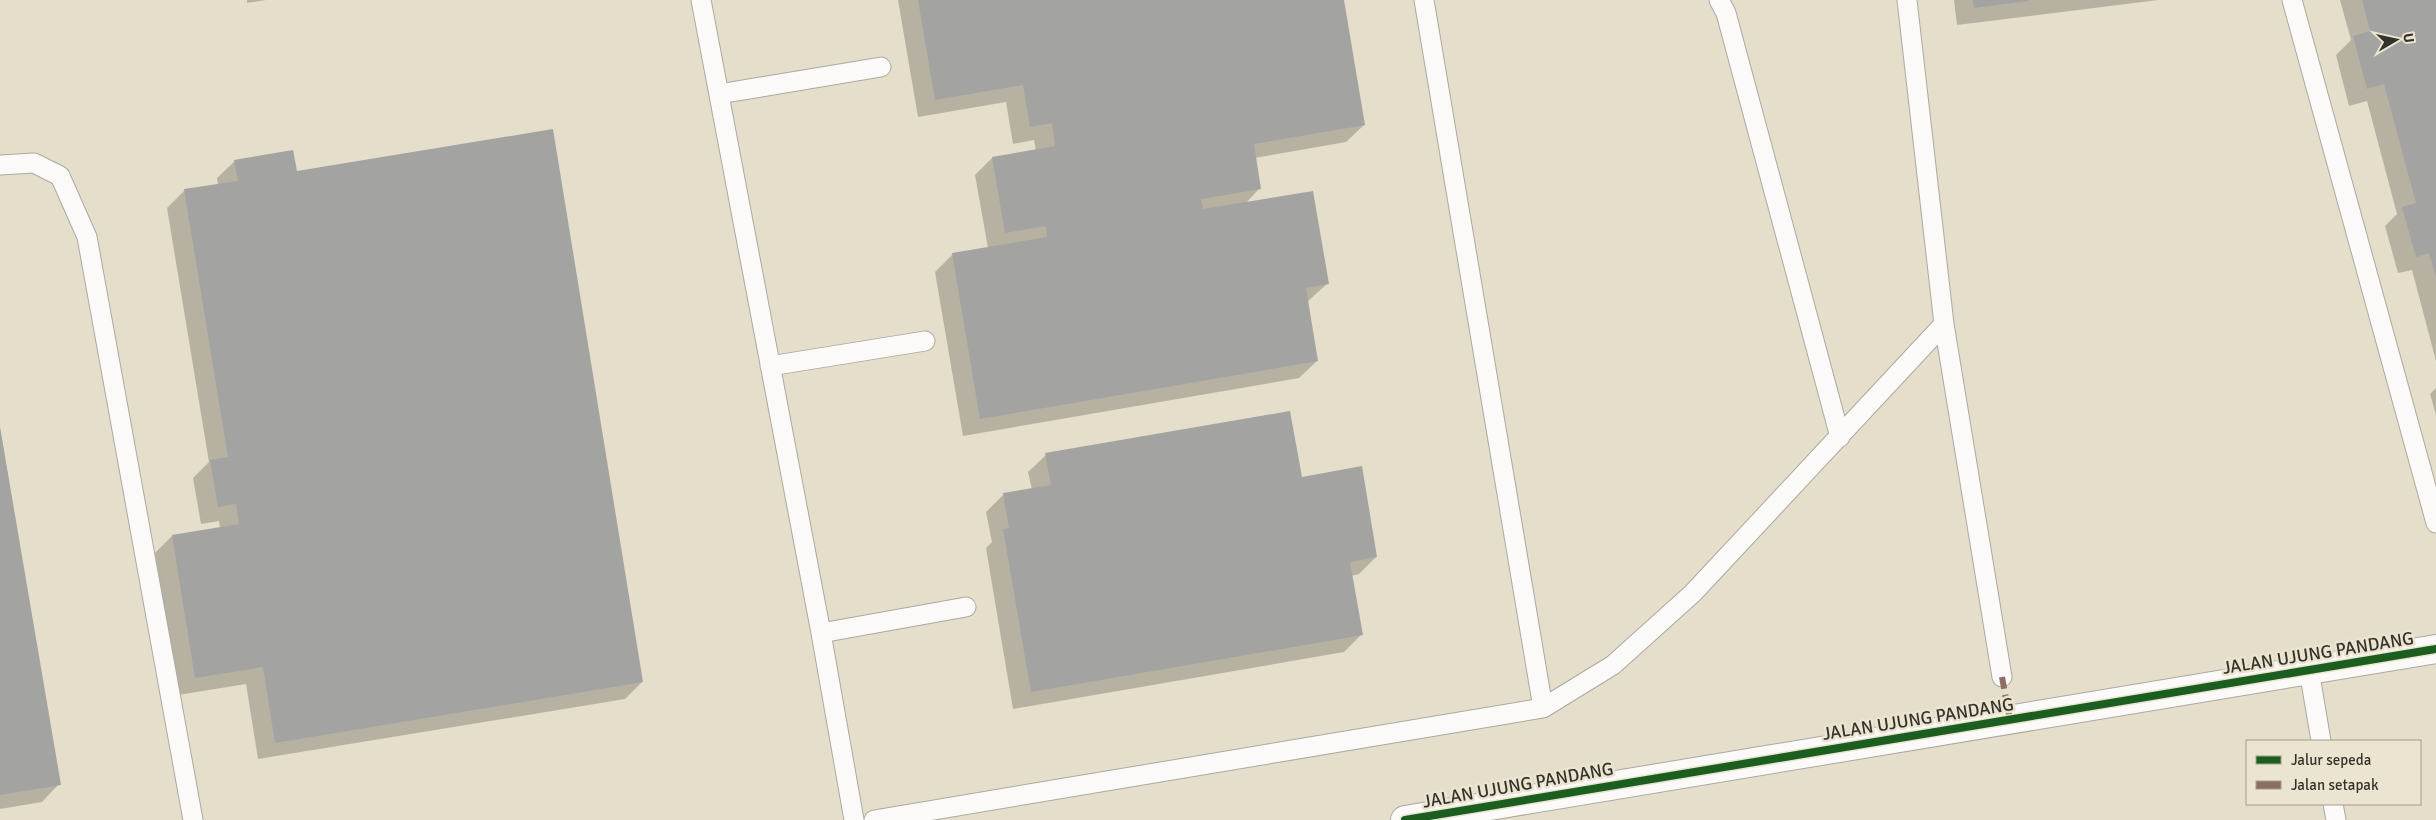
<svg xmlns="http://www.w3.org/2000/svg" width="2436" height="820" viewBox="0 0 2436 820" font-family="Signika,sans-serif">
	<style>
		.built { fill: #e4deca; fill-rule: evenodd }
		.shadow { fill: #0003 }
		.building { fill: #a3a3a2 }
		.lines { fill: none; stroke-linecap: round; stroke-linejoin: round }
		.service-casing { stroke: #aca9a1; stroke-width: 21 }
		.minor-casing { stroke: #aca9a1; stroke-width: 30 }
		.service { stroke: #fbfaf9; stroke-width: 19 }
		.minor { stroke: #fbfaf9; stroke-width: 28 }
		.quiet { stroke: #8d6e63; stroke-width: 6; stroke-dasharray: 12 6; stroke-linecap: butt }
		.cycleway-casing { stroke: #eae4d0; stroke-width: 11 }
		.cycleway { stroke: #1b5e20; stroke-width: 8 }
		.labels { text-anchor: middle; stroke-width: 5; stroke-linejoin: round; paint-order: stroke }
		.street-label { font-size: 18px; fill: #34322a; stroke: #eae4d0 }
	</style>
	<rect width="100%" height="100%" fill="#e4e0d6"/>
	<path class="built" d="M 0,0 L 2436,0 L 2436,820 L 0,820 ZM 2247,741 L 2420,741 L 2420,804 L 2247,804 Z"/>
	<path class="shadow" d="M 247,0 L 266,0 L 247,3 Z
		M 898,0 L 1342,0 L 1364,125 L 1346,142 L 1255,158 L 1260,188 L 1245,204 L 1328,283 L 1307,302 L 1317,361 L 1299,378 L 963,436 L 935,272 L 952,255 L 988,248 L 975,175 L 992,158 L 1036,151 L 1034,140 L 1013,144 L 1006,102 L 918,117 Z
		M 1954,0 L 2158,0 L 1957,25 Z
		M 2340,0 L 2436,0 L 2436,361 L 2412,270 L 2398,273 L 2385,226 L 2397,214 L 2367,101 L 2349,106 L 2336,55 L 2351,40 Z
		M 235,161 L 296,173 L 642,682 L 625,699 L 258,759 L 246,684 L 178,695 L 155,553 L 172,536 L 220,528 L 219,521 L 201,524 L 193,478 L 209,462 L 167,208 L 185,190 L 218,185 L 217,178 Z
		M 2436,388 L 2436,415 L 2430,394 Z
		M 0,428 L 59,784 L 42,802 L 0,809 Z
		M 1046,455 L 1301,478 L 1376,557 L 1359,574 L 1351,576 L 1362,634 L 1344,652 L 1013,709 L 986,548 L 992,542 L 986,512 L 1004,494 L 1032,490 L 1028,472 Z"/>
	<path class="building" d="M 918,0 L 1344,0 L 1365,125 L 1254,144 L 1261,189 L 1201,199 L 1203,209 L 1313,191 L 1329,284 L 1306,288 L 1318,361 L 980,419 L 952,253 L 1047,237 L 1046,226 L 1005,233 L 992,157 L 1055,146 L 1052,123 L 1030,127 L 1023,85 L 935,100 Z
		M 1973,0 L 2028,0 L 2028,1 L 1974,8 Z
		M 2362,0 L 2436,0 L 2436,277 L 2429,253 L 2416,257 L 2402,207 L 2416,203 L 2384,84 L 2367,89 L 2353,36 L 2370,31 Z
		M 553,129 L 643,682 L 275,743 L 263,667 L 195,678 L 172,535 L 239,524 L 236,504 L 218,507 L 210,460 L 228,457 L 184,189 L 238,181 L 234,160 L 293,150 L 297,171 Z
		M 1290,411 L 1302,477 L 1362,466 L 1377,557 L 1350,562 L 1363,635 L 1031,692 L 1003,529 L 1009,528 L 1003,493 L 1051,485 L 1045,453 Z
		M 0,427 L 61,785 L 0,795 Z"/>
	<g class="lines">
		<defs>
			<path id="service" d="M 701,0 L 821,633 L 854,820
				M 1424,0 L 1543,708
				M 1719,0 L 1726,13 L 1840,437
				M 1907,0 L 1944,324 L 2002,677
				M 2292,0 L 2436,523
				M 719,94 L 881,67
				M 0,165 L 34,163 L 60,176 L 87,237 L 193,820
				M 770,366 L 925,341
				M 821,633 L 966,607
				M 2309,670 L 2321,741
				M 2333,804 L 2336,820
				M 874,820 L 1543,708 L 1613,665 L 1693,593 L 1944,324"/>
			<path id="minor" d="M 1405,820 L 2436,649"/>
		</defs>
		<use href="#service" class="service-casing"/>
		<use href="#minor" class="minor-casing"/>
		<use href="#service" class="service"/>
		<use href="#minor" class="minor"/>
		<path class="quiet" d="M 2002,677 L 2010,720"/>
		<defs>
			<path id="cycleway" d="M 1405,820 L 2436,649"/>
		</defs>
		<use href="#cycleway" class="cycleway-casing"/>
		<use href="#cycleway" class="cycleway"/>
	</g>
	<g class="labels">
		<g class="street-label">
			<text transform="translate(2318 653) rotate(-9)" y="6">JALAN UJUNG PANDANG</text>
			<text transform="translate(1918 719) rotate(-9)" y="6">JALAN UJUNG PANDANG</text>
			<text transform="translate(1518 785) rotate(-10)" y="6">JALAN UJUNG PANDANG</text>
		</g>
	</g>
	<rect x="2246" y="740" width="175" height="65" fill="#eae4d0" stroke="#a19d8e"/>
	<rect x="2256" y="756" width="25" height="8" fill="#1b5e20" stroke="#a19d8e"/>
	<text x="2291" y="765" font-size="15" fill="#34322a">Jalur sepeda</text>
	<rect x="2256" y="781" width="25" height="8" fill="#8d6e63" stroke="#a19d8e"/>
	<text x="2291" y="790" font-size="15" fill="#34322a">Jalan setapak</text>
	<g transform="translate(2396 40) rotate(81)" stroke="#eae4d0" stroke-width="4" paint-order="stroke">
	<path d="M0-4L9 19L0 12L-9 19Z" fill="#34322a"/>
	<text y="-8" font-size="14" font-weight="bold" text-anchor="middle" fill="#34322a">U</text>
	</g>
</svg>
